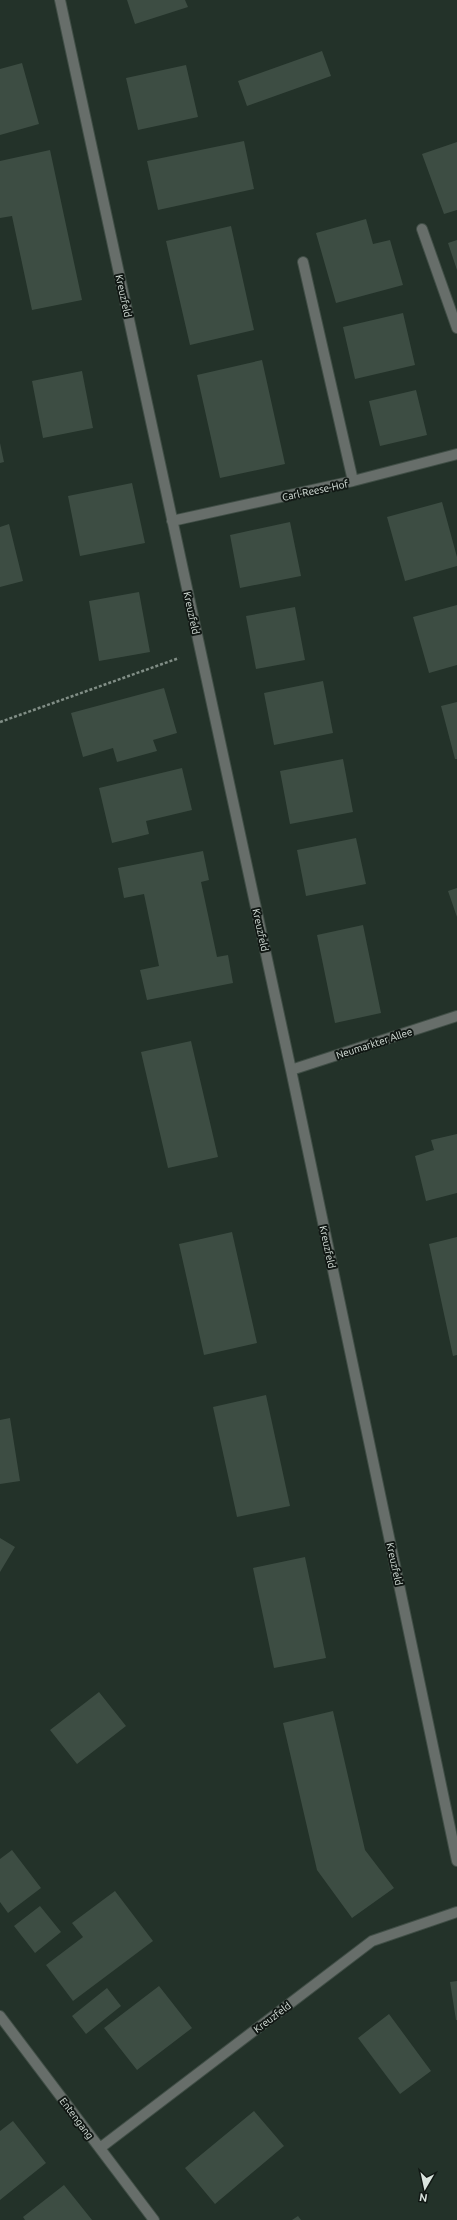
<svg xmlns="http://www.w3.org/2000/svg" width="457" height="2220" viewBox="0 0 457 2220" font-family="Ubuntu,sans-serif">
	<style>
		.building { fill: #3d4d43 }
		.lines { fill: none; stroke-linecap: round; stroke-linejoin: round }
		.minor-casing { stroke: #404e46; stroke-width: 12 }
		.path { stroke: #818e86; stroke-width: 2.5; stroke-dasharray: 3 2; stroke-linecap: butt }
		.minor { stroke: #676e6a; stroke-width: 10 }
		.labels { text-anchor: middle; stroke-width: 4; stroke-linejoin: round; paint-order: stroke }
		.street-label { font-size: 10px; fill: #dae4de; stroke: #111814 }
	</style>
	<rect width="100%" height="100%" fill="#233229"/>
	<path class="building" d="M 127,0 L 185,0 L 188,7 L 135,24 Z
		M 322,51 L 331,76 L 247,106 L 238,81 Z
		M 22,63 L 39,124 L 0,135 L 0,69 Z
		M 186,65 L 198,117 L 138,130 L 126,78 Z
		M 244,141 L 254,189 L 158,210 L 147,161 Z
		M 457,142 L 457,210 L 444,214 L 422,154 Z
		M 50,150 L 82,300 L 32,310 L 12,216 L 0,218 L 0,161 Z
		M 366,219 L 373,244 L 390,240 L 403,285 L 336,303 L 316,233 Z
		M 231,226 L 254,330 L 190,345 L 166,241 Z
		M 457,240 L 457,270 L 448,243 Z
		M 403,313 L 415,365 L 355,379 L 343,327 Z
		M 262,360 L 285,464 L 220,478 L 197,375 Z
		M 82,371 L 93,428 L 43,438 L 32,381 Z
		M 416,390 L 427,435 L 380,446 L 369,401 Z
		M 0,443 L 4,462 L 0,463 Z
		M 132,483 L 145,543 L 80,556 L 68,496 Z
		M 442,502 L 457,557 L 457,566 L 405,581 L 387,517 Z
		M 290,522 L 301,576 L 240,588 L 230,535 Z
		M 9,524 L 23,581 L 0,587 L 0,527 Z
		M 139,592 L 150,652 L 99,661 L 89,601 Z
		M 457,605 L 457,665 L 429,673 L 413,617 Z
		M 295,607 L 305,660 L 256,669 L 246,616 Z
		M 323,681 L 333,733 L 274,745 L 264,693 Z
		M 164,688 L 177,733 L 153,740 L 157,751 L 117,762 L 113,748 L 83,757 L 71,713 Z
		M 457,702 L 457,759 L 455,759 L 441,706 Z
		M 343,759 L 353,812 L 290,824 L 280,771 Z
		M 182,768 L 192,810 L 146,821 L 149,834 L 112,843 L 99,788 Z
		M 356,838 L 366,884 L 306,896 L 297,850 Z
		M 203,851 L 209,880 L 201,882 L 217,957 L 228,955 L 233,983 L 147,1000 L 140,970 L 159,966 L 144,894 L 124,898 L 118,868 Z
		M 457,888 L 457,917 L 448,891 Z
		M 363,925 L 381,1013 L 335,1023 L 317,935 Z
		M 191,1041 L 218,1157 L 168,1168 L 141,1052 Z
		M 457,1134 L 457,1193 L 426,1201 L 415,1156 L 434,1150 L 431,1140 Z
		M 232,1232 L 257,1343 L 204,1355 L 179,1244 Z
		M 457,1237 L 457,1355 L 453,1356 L 429,1244 Z
		M 266,1395 L 290,1506 L 237,1517 L 213,1407 Z
		M 10,1418 L 20,1481 L 0,1484 L 0,1420 Z
		M 0,1538 L 15,1547 L 0,1572 Z
		M 305,1557 L 326,1658 L 274,1668 L 253,1568 Z
		M 99,1692 L 126,1726 L 77,1764 L 50,1730 Z
		M 333,1711 L 365,1850 L 394,1888 L 352,1918 L 317,1870 L 283,1723 Z
		M 12,1850 L 41,1888 L 8,1913 L 0,1902 L 0,1859 Z
		M 115,1891 L 153,1941 L 73,2001 L 46,1965 L 83,1937 L 72,1923 Z
		M 40,1906 L 61,1932 L 35,1953 L 14,1926 Z
		M 457,1981 L 457,2020 L 456,2020 L 450,1982 Z
		M 159,1986 L 192,2028 L 137,2070 L 104,2028 Z
		M 107,1988 L 121,2006 L 86,2034 L 72,2016 Z
		M 389,2014 L 431,2071 L 400,2094 L 358,2038 Z
		M 254,2111 L 284,2146 L 215,2204 L 185,2168 Z
		M 13,2121 L 46,2163 L 0,2200 L 0,2131 Z
		M 64,2185 L 92,2220 L 25,2220 L 23,2217 Z
		M 298,2216 L 301,2220 L 292,2220 Z"/>
	<g class="lines">
		<defs>
			<path id="minor" d="M 60,0 L 291,1070 L 457,1861
				M 422,229 L 457,328
				M 303,262 L 353,481
				M 172,521 L 353,481 L 457,454
				M 291,1070 L 457,1016
				M 0,2016 L 154,2220
				M 100,2148 L 372,1941 L 457,1912"/>
		</defs>
		<use href="#minor" class="minor-casing"/>
		<path class="path" d="M 0,722 L 179,658"/>
		<use href="#minor" class="minor"/>
	</g>
	<g class="labels">
		<g class="street-label">
			<text transform="translate(124 296) rotate(78)" y="4">Kreuzfeld</text>
			<text transform="translate(315 490) rotate(-12)" y="4">Carl-Reese-Hof</text>
			<text transform="translate(192 613) rotate(78)" y="4">Kreuzfeld</text>
			<text transform="translate(261 930) rotate(78)" y="4">Kreuzfeld</text>
			<text transform="translate(374 1043) rotate(-18)" y="4">Neumarkter Allee</text>
			<text transform="translate(328 1247) rotate(78)" y="4">Kreuzfeld</text>
			<text transform="translate(395 1564) rotate(78)" y="4">Kreuzfeld</text>
			<text transform="translate(272 2017) rotate(-37)" y="4">Kreuzfeld</text>
			<text transform="translate(77 2118) rotate(53)" y="4">Entengang</text>
		</g>
	</g>
	<g transform="translate(425 2188) rotate(189)" stroke="#111814" stroke-width="3" paint-order="stroke">
	<path d="M0-3L7 15L0 10L-7 15Z" fill="#dae4de"/>
	<text y="-6" font-size="11" font-weight="bold" text-anchor="middle" fill="#dae4de">N</text>
	</g>
</svg>
